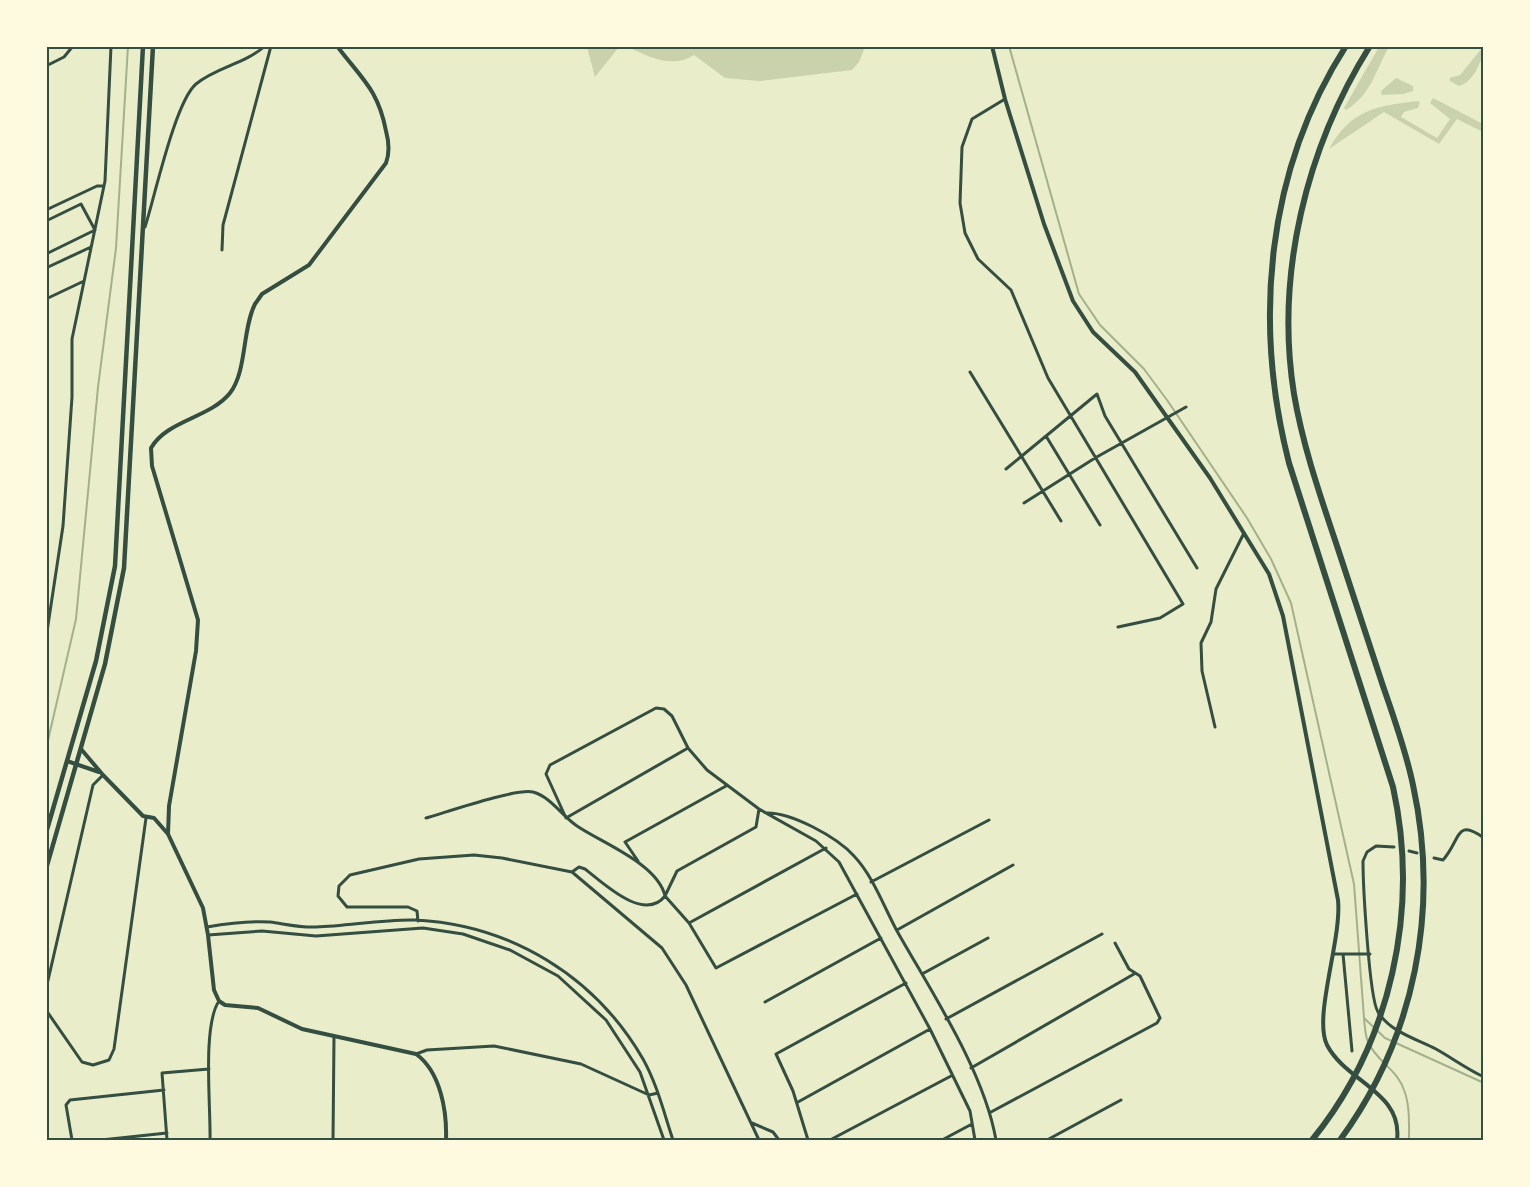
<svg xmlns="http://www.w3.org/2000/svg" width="1530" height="1187" viewBox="0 0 1530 1187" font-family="Georgia,serif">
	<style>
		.green { fill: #cad2ad }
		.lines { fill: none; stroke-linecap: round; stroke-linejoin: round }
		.stream { stroke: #a3b18a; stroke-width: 2 }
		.minor { stroke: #344e41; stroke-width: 3 }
		.tertiary { stroke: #344e41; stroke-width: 4 }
		.secondary { stroke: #344e41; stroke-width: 4.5 }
		.motorway { stroke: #344e41; stroke-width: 6 }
		.neatline { fill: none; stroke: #344e41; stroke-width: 2 }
	</style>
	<rect width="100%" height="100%" fill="#e9edc9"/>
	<path class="green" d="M 587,47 L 619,47 L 595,77 Z
		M 628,47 L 865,47 L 859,62 L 852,70 L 760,81 L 725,78 L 694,55 C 672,69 649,57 628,47 Z
		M 1379,47 L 1389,47 C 1375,71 1372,94 1346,110 L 1344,108 Z
		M 1483,47 C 1484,59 1473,83 1459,86 L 1450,81 L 1450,78 L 1460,75 Z
		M 1396,78 L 1413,86 L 1413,91 L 1403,94 L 1382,95 L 1381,91 Z
		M 1433,98 L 1483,124 L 1483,132 L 1457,119 L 1439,144 L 1384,112 L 1329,149 C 1351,110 1375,106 1417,101 L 1420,102 L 1418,108 L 1404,112 L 1401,117 L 1437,138 L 1450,119 L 1430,103 Z"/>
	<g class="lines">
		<path class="stream" d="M 1009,46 L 1079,294 L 1100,325 L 1144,369 L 1167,400 L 1247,518 L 1271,559 L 1291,603 L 1354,884 L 1364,1018 L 1385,1038 L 1484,1083
			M 46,749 L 76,619 L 98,387 L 116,248 L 128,46
			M 1364,1019 C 1365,1026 1365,1035 1368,1042 C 1376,1061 1398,1070 1404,1090 C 1410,1105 1409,1124 1409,1140"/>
		<path class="minor" d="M 46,66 L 64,57 L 73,46
			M 1005,99 L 972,119 L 962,147 L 960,203 L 965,233 L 978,259 L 1011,290 L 1048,378 L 1183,604 L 1160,618 L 1118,627
			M 46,210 L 97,186 L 102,186
			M 46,221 L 81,204 L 95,230 L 46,254
			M 145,227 C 155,196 175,102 196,84 C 216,67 245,64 265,46
			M 222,250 L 223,225 L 230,199 L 271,46
			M 46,268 L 91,247
			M 46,299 L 84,281
			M 970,372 L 1061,521
			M 1046,436 L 1100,525
			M 1006,469 L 1097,394 L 1105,416 L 1197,568
			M 1024,503 L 1095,458 L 1186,407
			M 46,638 L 63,526 L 72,397 L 72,339 L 105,181 L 111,46
			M 1215,727 L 1202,671 L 1201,643 L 1211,622 L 1216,589 L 1244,533
			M 688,748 L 566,818 L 546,774 L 550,765 L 656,708 L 664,709 L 672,716 L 688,748 L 707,770 L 759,809 L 816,841 L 839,862 L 930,1029 L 970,1111 L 975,1140
			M 759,809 L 756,827 L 677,871 L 665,896 L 689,923 L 716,968 L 857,894
			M 766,813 C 791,812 837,837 854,856 C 873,876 884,907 897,931 C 932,993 984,1071 996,1140
			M 426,818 C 447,812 516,788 533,792 C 551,797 562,816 577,826 C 602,843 658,864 665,896 C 644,923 602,882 585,869 L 579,867 L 572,872
			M 1394,847 L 1376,846 L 1367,852 L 1363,861 C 1363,883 1369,998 1378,1012 C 1390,1032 1417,1039 1436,1049 C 1452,1058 1467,1069 1484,1077
			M 1409,851 L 1417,853
			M 1434,858 L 1443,860 C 1461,840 1455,817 1484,838
			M 638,861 L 625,842 L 726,786
			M 871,882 L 989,820
			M 418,921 L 417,911 L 408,907 L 347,907 L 338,896 L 339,886 L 350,875 L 419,859 L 474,855 L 502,858 L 572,872 L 662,948 L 686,985 L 759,1140
			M 689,923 L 826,848
			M 207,927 C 225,924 253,921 270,922 C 285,924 301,928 316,927 C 349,926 383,919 416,920 C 511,925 595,976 643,1059 C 657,1084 664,1113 673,1140
			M 897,930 L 1013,865
			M 208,935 L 262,931 L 316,936 L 423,928 L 463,934 L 510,950 L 558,976 L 606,1020 L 640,1072 L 664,1140
			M 1334,954 L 1370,954
			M 1343,954 L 1352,1051
			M 922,974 L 988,938
			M 46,989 L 93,785 L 103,775
			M 765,1002 L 881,938
			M 46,1010 L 82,1062 L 93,1065 L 109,1060 L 114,1049 L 146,818
			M 946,1019 L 1102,934
			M 416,1054 L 427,1050 L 494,1046 L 581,1064 L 649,1095 L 658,1093
			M 971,1068 L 1134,974
			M 798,1102 L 930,1029
			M 991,1112 L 1157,1023 L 1160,1018 L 1140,976 L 1129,969 L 1115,943
			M 752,1123 L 773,1132 L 779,1140
			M 72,1140 L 66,1105 L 70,1100 L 164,1090
			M 101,1140 L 167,1133
			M 167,1140 L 162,1073 L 209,1069
			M 210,1140 C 211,1108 202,1026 219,1001
			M 333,1140 L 334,1037
			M 808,1140 L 793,1091 L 776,1054 L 906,983
			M 830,1140 L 951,1076
			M 942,1140 L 972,1124
			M 1047,1140 L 1121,1100"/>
		<path class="tertiary" d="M 337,46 C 361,78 378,89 386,131 C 389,142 390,152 386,163 L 309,265 L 262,294 L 255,304 C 242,330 247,371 230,393 C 210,418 167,420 151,448 L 152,466 L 198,620 L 196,651 L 169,806 L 168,834 L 203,908 L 208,935 L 214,990 L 219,1001 L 225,1005 L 258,1008 L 302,1029 L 416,1054 C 441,1072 447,1112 446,1140
			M 992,46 L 1005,99 L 1044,224 L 1073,301 L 1093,332 L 1135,372 L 1210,478 L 1269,574 L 1283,616 L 1338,900 C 1342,939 1313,1017 1327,1045 C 1346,1082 1403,1092 1397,1140
			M 81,749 L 103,775 L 143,816 L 154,818 L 168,834
			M 67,761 L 99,772"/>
		<path class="secondary" d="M 46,833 L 96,661 L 115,566 L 143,46
			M 46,869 L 105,664 L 124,568 L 153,46"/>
		<path class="motorway" d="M 1312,1140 C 1391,1043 1420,910 1393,787 L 1289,463 C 1253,322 1266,171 1346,46
			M 1340,1140 C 1415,1038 1440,909 1413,785 C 1406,751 1394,718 1383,686 C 1368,640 1353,594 1338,549 C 1321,498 1303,447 1294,394 C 1275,275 1306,148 1370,46"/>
	</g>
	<rect width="1530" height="1187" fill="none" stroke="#fefae0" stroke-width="96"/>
	<rect x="48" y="48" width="1434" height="1091" class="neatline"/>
</svg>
